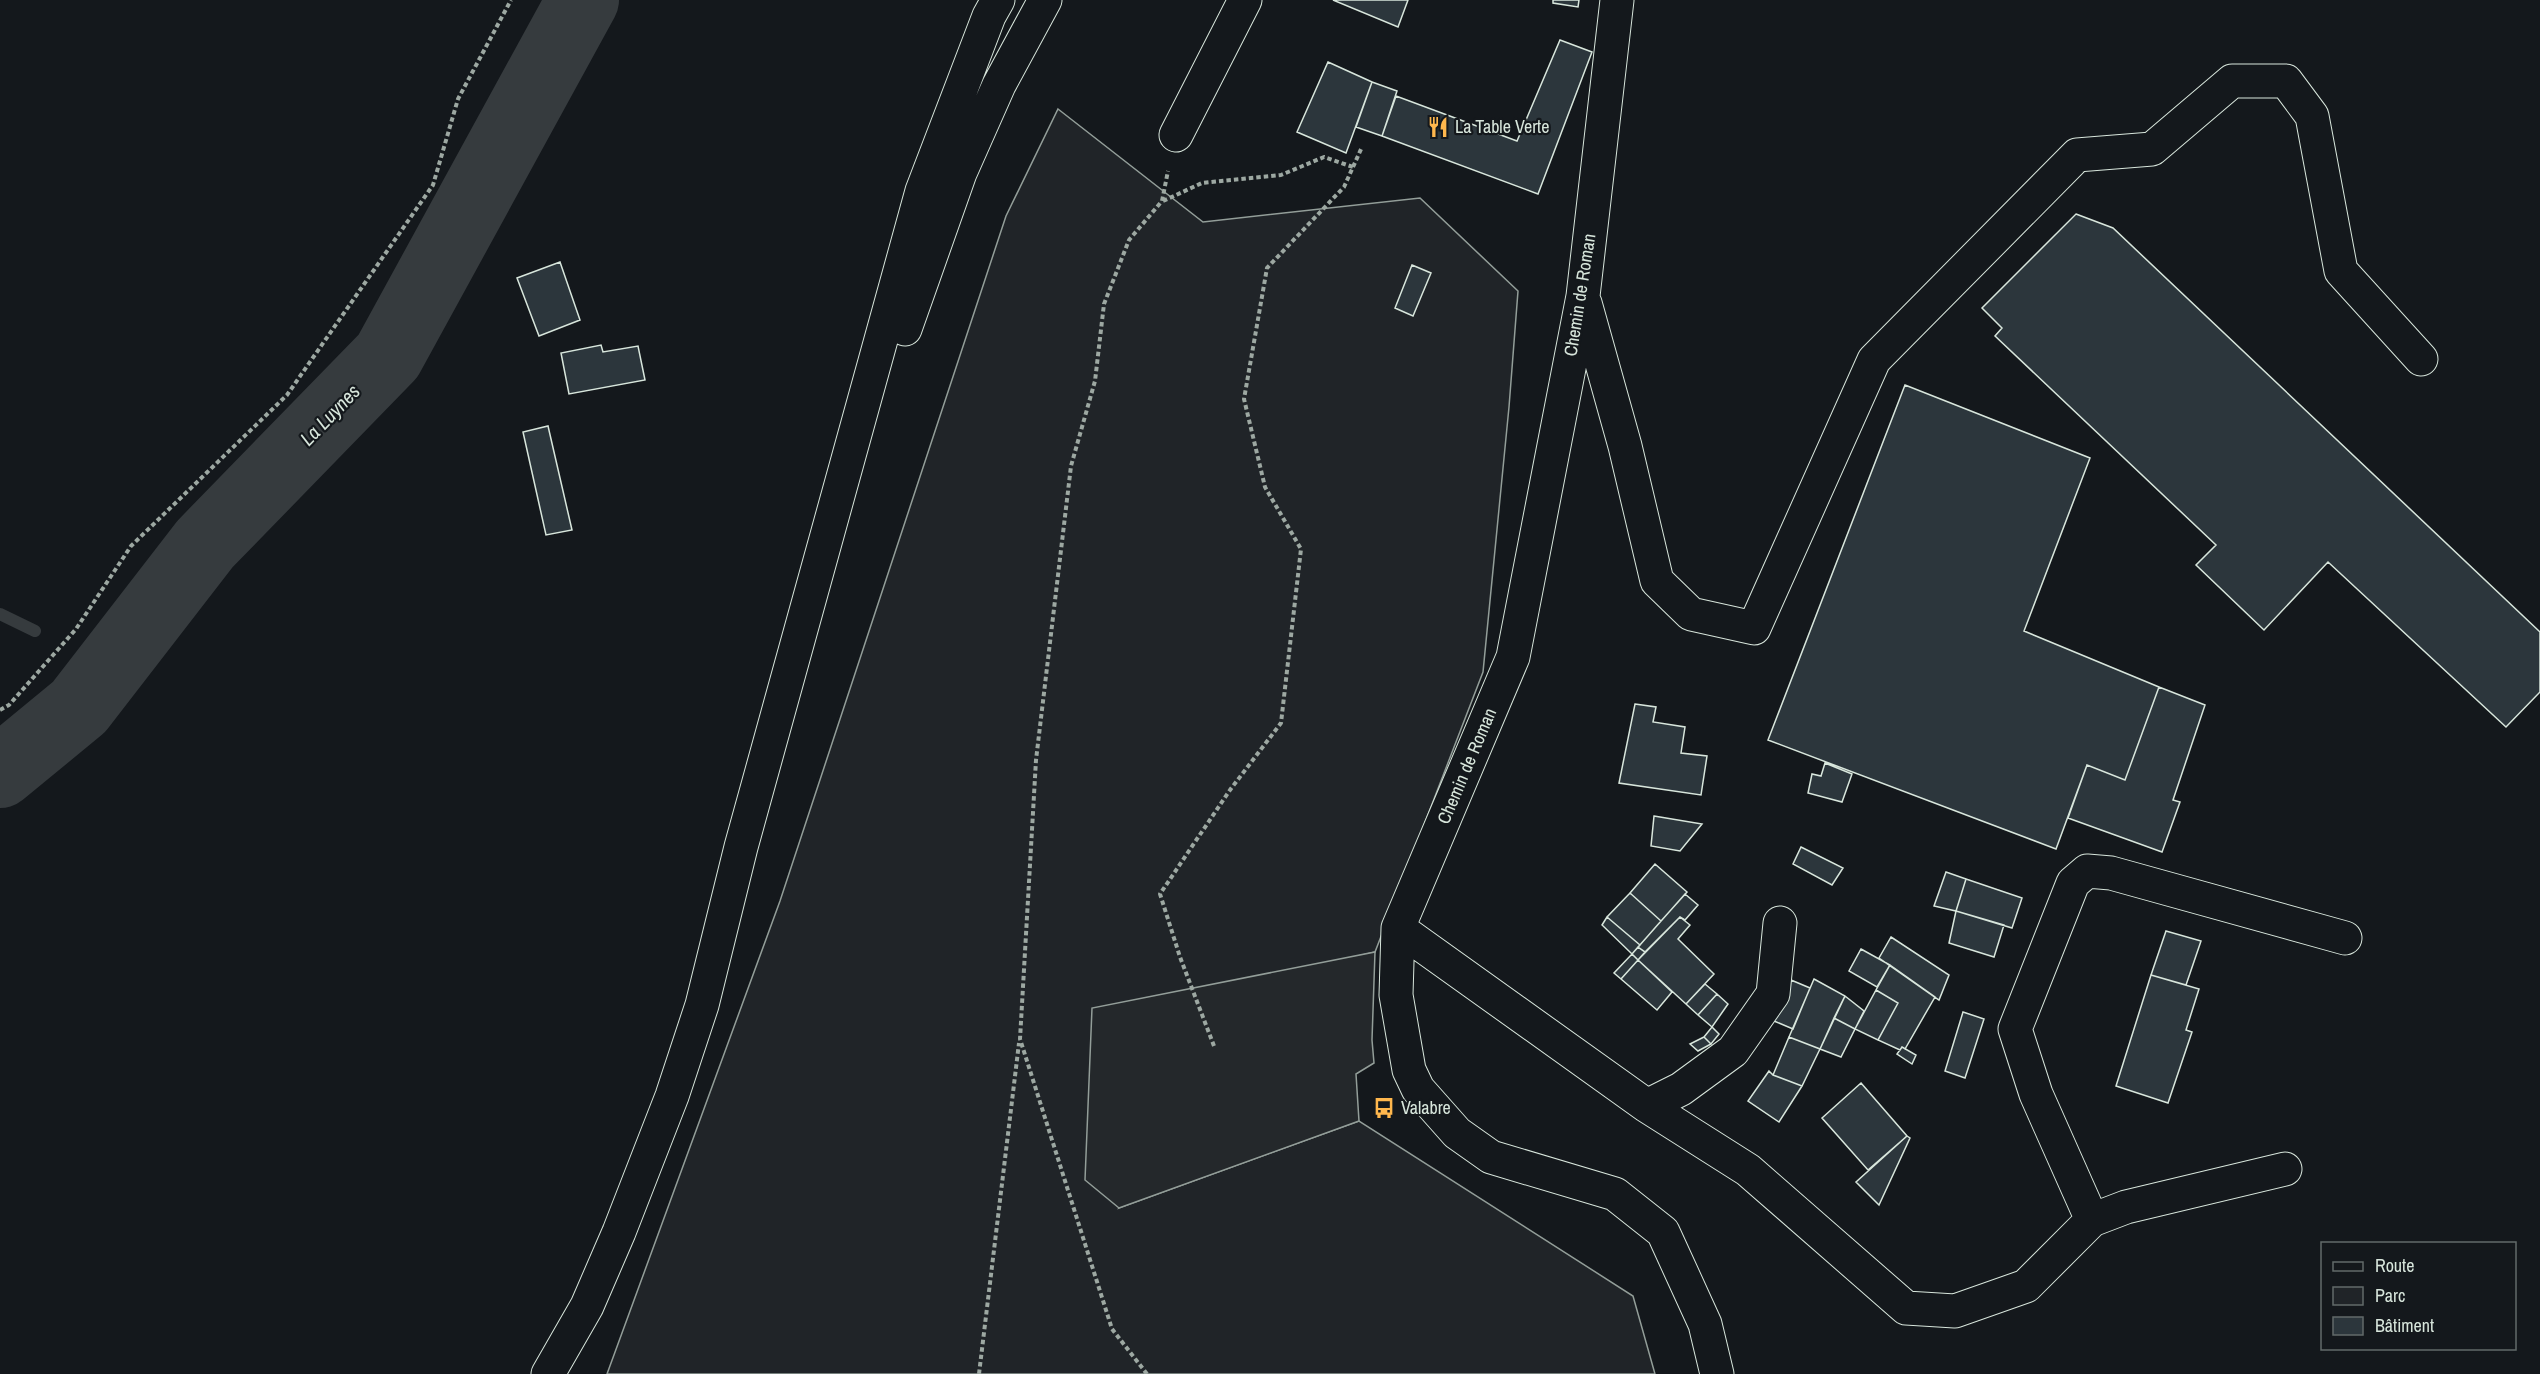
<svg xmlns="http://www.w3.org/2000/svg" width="2540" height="1374" viewBox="0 0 2540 1374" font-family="'Archivo Narrow',sans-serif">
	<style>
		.green { fill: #202428; stroke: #939e99; stroke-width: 1.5 }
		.parking { fill: #24282b; stroke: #939e99; stroke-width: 1.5 }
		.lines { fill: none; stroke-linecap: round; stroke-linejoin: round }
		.stream { stroke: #363b3e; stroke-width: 12 }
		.river { stroke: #363b3e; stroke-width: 72 }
		.building { fill: #2c363c; stroke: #d8e6dc; stroke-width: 1.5 }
		.minor-casing { stroke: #d8e6dc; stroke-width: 35 }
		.major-casing { stroke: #d8e6dc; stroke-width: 35 }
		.path { stroke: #9da8a2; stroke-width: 4; stroke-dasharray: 4.5 3; stroke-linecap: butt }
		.minor { stroke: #14181c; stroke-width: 33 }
		.major { stroke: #14181c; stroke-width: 33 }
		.labels { text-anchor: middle; stroke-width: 4.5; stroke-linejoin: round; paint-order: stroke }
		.poi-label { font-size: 18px; fill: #d8e6dc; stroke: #14181c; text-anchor: start }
		.street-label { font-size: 18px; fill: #d8e6dc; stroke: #14181c }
		.water-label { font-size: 20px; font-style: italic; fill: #d8e6dc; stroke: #14181c }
	</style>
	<rect width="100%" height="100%" fill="#14181c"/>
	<path class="green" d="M 1058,109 L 1203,222 L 1420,198 L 1518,291 L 1509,407 L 1483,672 L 1375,952 L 1268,977 L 1119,1208 L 1359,1121 L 1633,1296 L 1655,1374 L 607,1374 L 780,901 L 1006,216 Z"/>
	<path class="parking" d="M 1375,952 L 1372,1040 L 1374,1063 L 1356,1074 L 1359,1121 L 1119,1208 L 1085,1180 L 1092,1008 Z"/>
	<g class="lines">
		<path class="stream" d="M 0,614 L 35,631"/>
		<path class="river" d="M 0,772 L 79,707 L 205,544 L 388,356 L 583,0"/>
	</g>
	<path class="building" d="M 1333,0 L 1408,0 L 1398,27 Z
		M 1553,0 L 1579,0 L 1578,7 L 1553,3 Z
		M 1560,40 L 1592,52 L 1538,194 L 1382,136 L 1396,96 L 1517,141 Z
		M 1328,62 L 1372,82 L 1346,153 L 1297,132 Z
		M 1372,82 L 1397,91 L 1382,136 L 1356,127 Z
		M 2076,214 L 2113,228 L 2540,632 L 2540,692 L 2506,727 L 2328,562 L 2264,630 L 2196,565 L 2216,545 L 1995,336 L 2002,328 L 1982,308 Z
		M 560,262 L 580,320 L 539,336 L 517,278 Z
		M 1412,265 L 1431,273 L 1413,316 L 1395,308 Z
		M 601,345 L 603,352 L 638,346 L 645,380 L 569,394 L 561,353 Z
		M 1905,385 L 2090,458 L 2024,631 L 2159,687 L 2125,780 L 2087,765 L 2056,849 L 1768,740 Z
		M 548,426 L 572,530 L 546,535 L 523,432 Z
		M 2159,687 L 2205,705 L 2173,800 L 2180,802 L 2162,852 L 2068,818 L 2087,765 L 2125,780 Z
		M 1635,704 L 1656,707 L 1653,722 L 1685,727 L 1681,753 L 1707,756 L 1701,795 L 1619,783 Z
		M 1825,763 L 1852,774 L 1842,802 L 1808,793 L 1812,774 L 1821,776 Z
		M 1654,816 L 1702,824 L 1680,851 L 1651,846 Z
		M 1801,847 L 1843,868 L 1832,885 L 1793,864 Z
		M 1655,864 L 1687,892 L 1661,921 L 1630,893 Z
		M 1946,872 L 1966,879 L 1956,911 L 1934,906 Z
		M 1966,879 L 2022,898 L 2012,928 L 1956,911 Z
		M 1630,893 L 1661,921 L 1640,945 L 1607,917 Z
		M 1685,894 L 1698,905 L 1685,920 L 1680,917 L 1645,952 L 1638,947 Z
		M 1956,911 L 2004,925 L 1994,957 L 1949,943 Z
		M 1607,917 L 1640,945 L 1632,954 L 1602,925 Z
		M 1680,917 L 1690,925 L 1678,939 L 1714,974 L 1686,1004 L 1638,960 Z
		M 2166,931 L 2201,941 L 2186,985 L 2151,975 Z
		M 1891,937 L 1949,975 L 1939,1000 L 1879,958 Z
		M 1638,947 L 1645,952 L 1638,960 L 1632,954 Z
		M 1861,949 L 1890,965 L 1877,987 L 1849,971 Z
		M 1632,954 L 1638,960 L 1621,979 L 1614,973 Z
		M 1638,960 L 1672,992 L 1657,1010 L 1621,979 Z
		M 1890,965 L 1935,997 L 1905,1049 L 1902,1047 L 1900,1050 L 1878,1040 L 1898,1003 L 1876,990 Z
		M 2151,975 L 2199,989 L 2186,1030 L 2192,1032 L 2168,1103 L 2116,1086 Z
		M 1814,979 L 1845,996 L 1820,1049 L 1789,1037 Z
		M 1791,980 L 1810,988 L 1793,1029 L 1774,1021 Z
		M 1705,984 L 1717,994 L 1698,1015 L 1686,1004 Z
		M 1876,990 L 1898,1003 L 1878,1040 L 1855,1029 Z
		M 1717,994 L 1728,1004 L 1712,1027 L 1698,1015 Z
		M 1845,996 L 1864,1011 L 1855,1029 L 1834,1018 Z
		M 1963,1012 L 1984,1019 L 1965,1078 L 1945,1071 Z
		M 1834,1018 L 1855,1029 L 1841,1057 L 1820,1049 Z
		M 1712,1027 L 1719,1034 L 1711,1044 L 1704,1037 Z
		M 1704,1037 L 1711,1044 L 1698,1051 L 1690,1044 Z
		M 1789,1037 L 1820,1049 L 1802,1086 L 1773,1075 Z
		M 1902,1047 L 1916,1055 L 1912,1064 L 1897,1054 Z
		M 1769,1071 L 1773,1075 L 1802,1086 L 1779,1122 L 1748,1101 Z
		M 1861,1083 L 1907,1136 L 1868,1170 L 1822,1118 Z
		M 1907,1136 L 1910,1138 L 1879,1205 L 1856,1182 Z"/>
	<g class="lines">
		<defs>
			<path id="minor" d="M 1617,0 L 1583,296 L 1513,657 L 1398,928 L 1396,995 L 1409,1070 L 1418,1089 L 1457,1133 L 1491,1157 L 1615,1194 L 1663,1232 L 1705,1324 L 1717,1374
				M 1176,135 L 1245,0
				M 1585,303 L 1625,446 L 1657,581 L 1691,614 L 1754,628 L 1874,360 L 2077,155 L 2152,149 L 2232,81 L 2286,81 L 2312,116 L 2341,271 L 2421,359
				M 1398,928 L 1647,1106 L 1681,1089 L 1733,1051 L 1773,994 L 1780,923
				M 1647,1106 L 1748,1170 L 1906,1308 L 1955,1311 L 2026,1286 L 2092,1220 L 2126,1207 L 2285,1169
				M 2092,1220 L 2036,1094 L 2015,1029 L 2073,883 L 2087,871 L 2111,873 L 2345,938"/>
			<path id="major" d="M 905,329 L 960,173 L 999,85 L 1045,0
				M 548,1374 L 587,1306 L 619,1232 L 672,1096 L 702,1005 L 741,847 L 922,191 L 989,16 L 998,0"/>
		</defs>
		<use href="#minor" class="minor-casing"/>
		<use href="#major" class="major-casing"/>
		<path class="path" d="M 1163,201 L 1202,183 L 1281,175 L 1324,157 L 1353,167
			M 0,710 L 9,705 L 76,629 L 131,546 L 287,395 L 433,185 L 458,99 L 511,0
			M 1214,1046 L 1180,957 L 1160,894 L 1230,790 L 1281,723 L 1301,549 L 1265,487 L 1244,399 L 1267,268 L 1344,187 L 1362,147
			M 979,1374 L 1019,1043
			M 1147,1374 L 1112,1329 L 1020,1039 L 1036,760 L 1071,466 L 1095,381 L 1104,304 L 1129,240 L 1162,201 L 1168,171"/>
		<use href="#minor" class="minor"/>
		<use href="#major" class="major"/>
	</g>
	<defs>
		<symbol id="restaurant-bare" viewBox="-9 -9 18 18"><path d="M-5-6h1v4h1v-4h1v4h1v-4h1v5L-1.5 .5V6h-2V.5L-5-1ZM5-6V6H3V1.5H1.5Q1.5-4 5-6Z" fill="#ffb74d" stroke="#14181c" stroke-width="2.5" paint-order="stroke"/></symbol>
		<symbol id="bus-bare" viewBox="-9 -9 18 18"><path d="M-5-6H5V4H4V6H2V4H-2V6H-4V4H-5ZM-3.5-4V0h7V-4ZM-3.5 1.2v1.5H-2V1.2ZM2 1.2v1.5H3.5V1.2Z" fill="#ffb74d" stroke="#14181c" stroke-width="2.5" paint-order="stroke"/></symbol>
	</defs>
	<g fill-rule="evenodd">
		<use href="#restaurant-bare" x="1423" y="112" width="30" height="30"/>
		<use href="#bus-bare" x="1369" y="1093" width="30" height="30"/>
	</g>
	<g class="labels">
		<g class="poi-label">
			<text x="1455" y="133">La Table Verte</text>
			<text x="1401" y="1114">Valabre</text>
		</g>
		<g class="street-label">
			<text transform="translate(1580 295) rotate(-81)" y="6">Chemin de Roman</text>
			<text transform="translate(1467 766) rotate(-67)" y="6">Chemin de Roman</text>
		</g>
		<g class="water-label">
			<text transform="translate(330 415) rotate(-46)" y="7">La Luynes</text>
		</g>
	</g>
	<rect x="2321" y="1242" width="195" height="108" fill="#14181c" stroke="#626a69" stroke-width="1.5"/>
	<rect x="2333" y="1262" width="30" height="9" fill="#14181c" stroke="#626a69" stroke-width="1.5"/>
	<text x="2375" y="1272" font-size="18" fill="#d8e6dc">Route</text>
	<rect x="2333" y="1287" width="30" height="18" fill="#202428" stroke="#626a69" stroke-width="1.5"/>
	<text x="2375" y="1302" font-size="18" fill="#d8e6dc">Parc</text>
	<rect x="2333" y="1317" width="30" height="18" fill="#2c363c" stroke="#626a69" stroke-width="1.5"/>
	<text x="2375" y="1332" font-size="18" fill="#d8e6dc">Bâtiment</text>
</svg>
